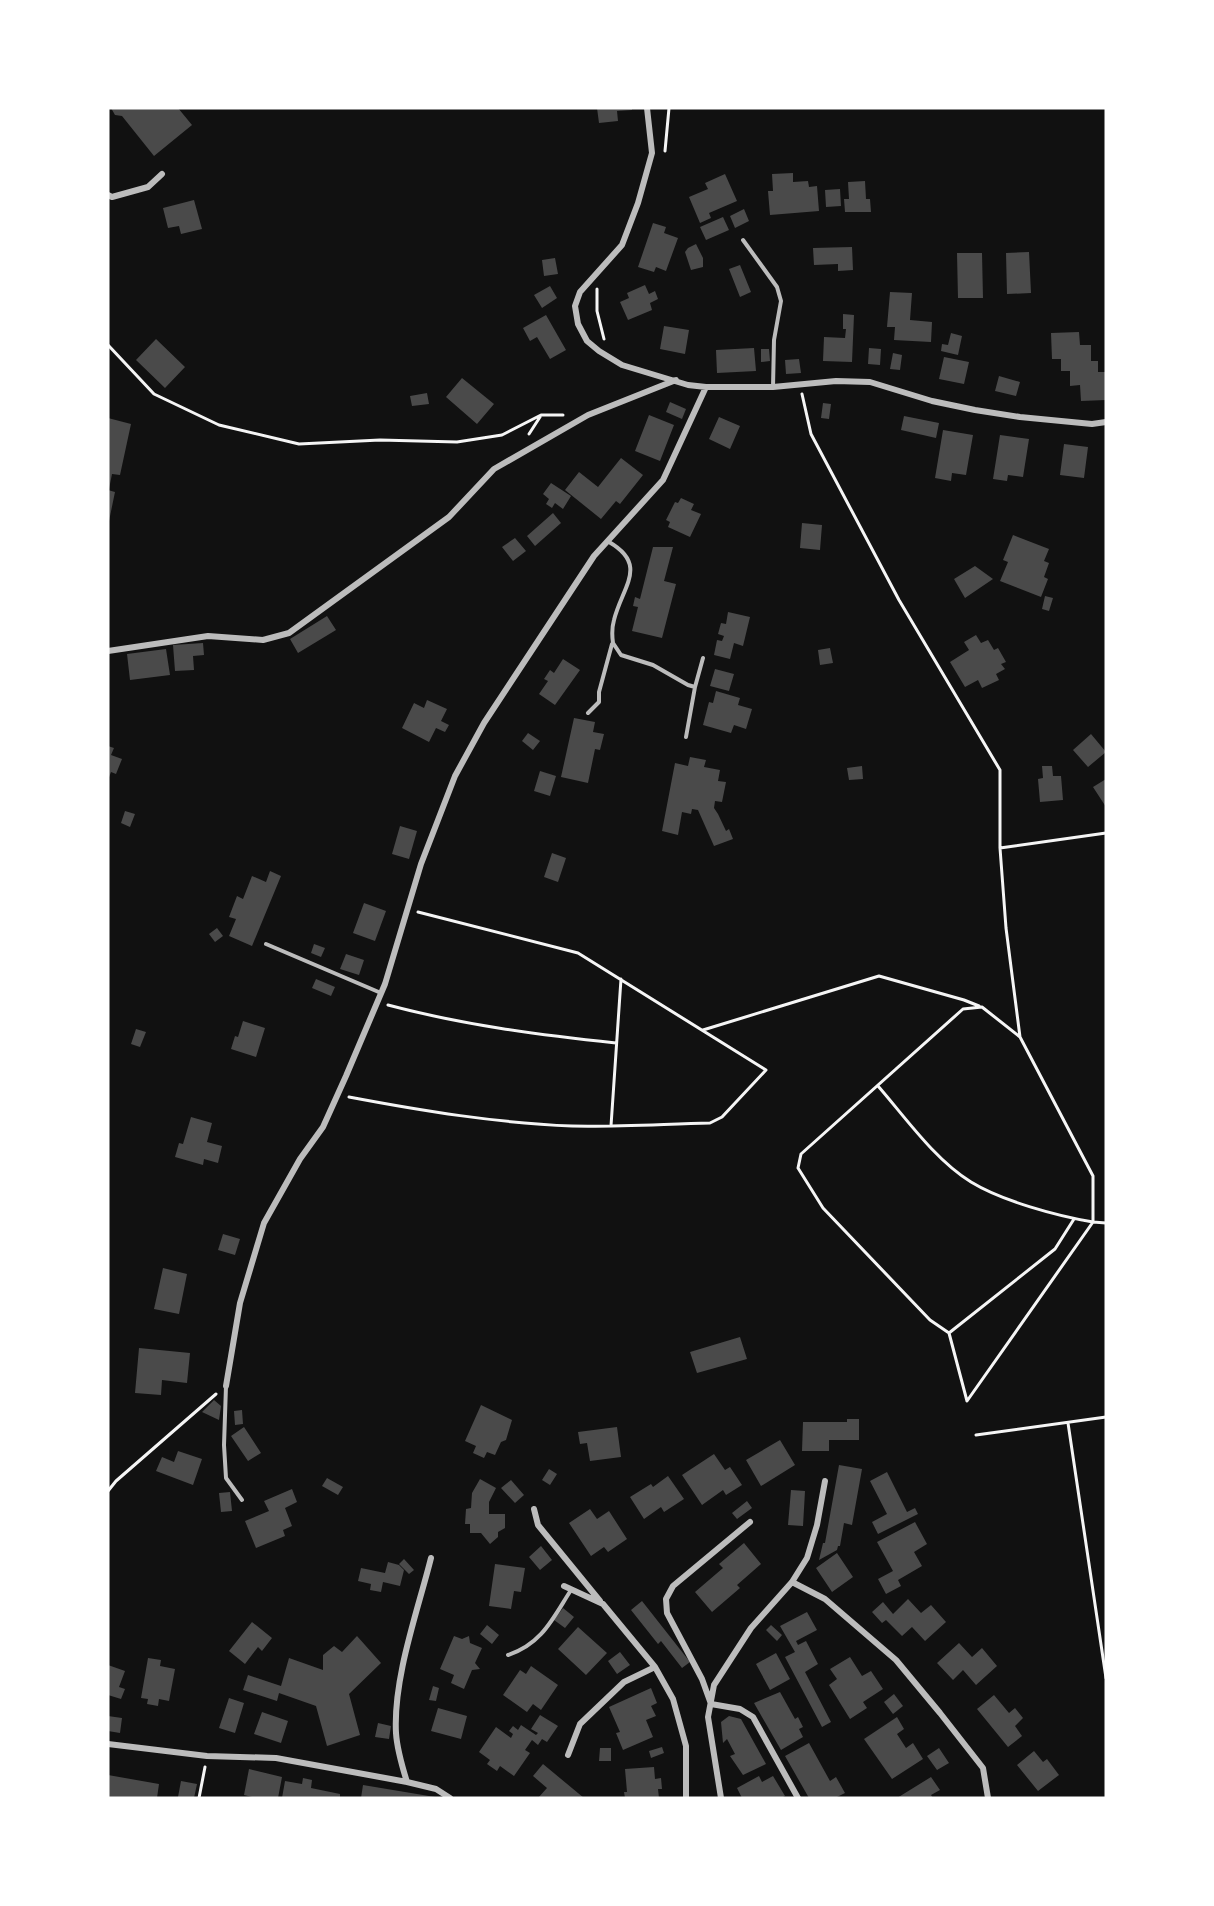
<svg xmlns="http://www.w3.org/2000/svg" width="1214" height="1906" viewBox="0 0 1214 1906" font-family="Commissioner,sans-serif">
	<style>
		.building { fill: #4a4a4a }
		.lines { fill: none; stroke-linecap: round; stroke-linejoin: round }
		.path { stroke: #f5f5f5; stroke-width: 3 }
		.service { stroke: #bcbcbc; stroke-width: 4 }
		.minor { stroke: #bcbcbc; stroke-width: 6 }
	</style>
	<rect width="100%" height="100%" fill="#111"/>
	<path class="building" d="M 111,108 L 178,108 L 192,125 L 154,156 L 122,116 L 115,115 Z
		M 597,108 L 632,108 L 632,110 L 617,111 L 618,121 L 599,123 Z
		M 793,173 L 793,182 L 808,181 L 809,187 L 817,186 L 819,211 L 770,215 L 768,191 L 773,191 L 772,174 Z
		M 725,174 L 737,201 L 709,213 L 711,218 L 700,223 L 689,197 L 708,189 L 705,183 Z
		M 865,181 L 866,199 L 870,199 L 871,212 L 845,212 L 844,199 L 849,199 L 848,182 Z
		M 840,189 L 841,206 L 826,207 L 825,190 Z
		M 194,200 L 202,229 L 181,234 L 179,226 L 168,228 L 163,208 Z
		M 744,209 L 749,221 L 735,228 L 730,216 Z
		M 723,217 L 729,230 L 706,240 L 700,227 Z
		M 653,223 L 666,227 L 664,233 L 678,238 L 666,271 L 656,267 L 654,272 L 638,267 Z
		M 696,244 L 703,258 L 703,267 L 691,270 L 685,252 L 688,248 Z
		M 852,247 L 853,270 L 838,271 L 838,264 L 814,265 L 813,248 Z
		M 1029,252 L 1031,293 L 1007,294 L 1006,253 Z
		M 957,253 L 982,253 L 983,298 L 958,298 Z
		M 555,258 L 558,274 L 544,276 L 542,260 Z
		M 740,265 L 751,292 L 740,297 L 729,269 Z
		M 645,285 L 649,294 L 655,291 L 658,299 L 650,303 L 652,310 L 628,320 L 620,302 L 629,298 L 627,293 Z
		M 550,286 L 557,298 L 542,308 L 534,295 Z
		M 890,292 L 912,293 L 910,320 L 932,322 L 931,342 L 894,340 L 895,327 L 887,327 Z
		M 843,314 L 854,315 L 852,362 L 823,361 L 824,337 L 845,338 L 846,329 L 843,329 Z
		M 546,315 L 566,350 L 550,359 L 537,337 L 530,341 L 523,328 Z
		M 664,326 L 689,330 L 685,354 L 660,349 Z
		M 1079,332 L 1080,345 L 1091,345 L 1091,361 L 1098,361 L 1098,372 L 1106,372 L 1106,400 L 1081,401 L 1080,385 L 1070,386 L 1070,371 L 1061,371 L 1061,359 L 1052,359 L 1051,333 Z
		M 951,333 L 962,336 L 958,355 L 941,351 L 942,344 L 948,345 Z
		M 156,339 L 185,367 L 165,388 L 136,360 Z
		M 754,348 L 756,371 L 717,373 L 716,350 Z
		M 869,348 L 881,349 L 880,365 L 868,364 Z
		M 761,349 L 769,349 L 770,361 L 761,362 Z
		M 893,353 L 902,355 L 900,370 L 890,369 Z
		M 944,357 L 969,362 L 964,384 L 939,379 Z
		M 799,359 L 801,373 L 786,374 L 785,360 Z
		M 999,376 L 1020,382 L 1016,396 L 995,391 Z
		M 462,378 L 494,404 L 477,424 L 446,397 Z
		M 427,393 L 429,404 L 412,406 L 410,396 Z
		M 670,402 L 686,409 L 682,419 L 666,412 Z
		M 823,403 L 831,404 L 829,419 L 821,418 Z
		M 649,415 L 674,425 L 660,461 L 635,451 Z
		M 904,416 L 939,423 L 936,438 L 901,430 Z
		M 719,417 L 740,426 L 730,449 L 709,439 Z
		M 108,418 L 131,424 L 120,475 L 112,474 L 109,489 Z
		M 943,430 L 973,435 L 966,475 L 952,473 L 951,481 L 935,478 Z
		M 1000,435 L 1029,439 L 1023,477 L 1008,475 L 1007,481 L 993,479 Z
		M 1064,444 L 1088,447 L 1084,478 L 1060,475 Z
		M 621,458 L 643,475 L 620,504 L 616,501 L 601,519 L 565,490 L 579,472 L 598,487 Z
		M 551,483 L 571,496 L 563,509 L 555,503 L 552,508 L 546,504 L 549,499 L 543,494 Z
		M 108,490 L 115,492 L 109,521 L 108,521 Z
		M 681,498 L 694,504 L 691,510 L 701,514 L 690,537 L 668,527 L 670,522 L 666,520 L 675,502 L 678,503 Z
		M 553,513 L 561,523 L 535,546 L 527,536 Z
		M 802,523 L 822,525 L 820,550 L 800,548 Z
		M 1013,535 L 1049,549 L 1044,561 L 1049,563 L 1044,577 L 1048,579 L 1041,597 L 1000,581 L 1008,562 L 1003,560 Z
		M 515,538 L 526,551 L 513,561 L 502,547 Z
		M 653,547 L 673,547 L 664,581 L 676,584 L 662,638 L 632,631 L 638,607 L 633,606 L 635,597 L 640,599 Z
		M 975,566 L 993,579 L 965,598 L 954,579 Z
		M 1045,596 L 1053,598 L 1049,611 L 1042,609 Z
		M 728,612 L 750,617 L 743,646 L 734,643 L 730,659 L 714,655 L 717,640 L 722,641 L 724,636 L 718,634 L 721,623 L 726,624 Z
		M 327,616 L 336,630 L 298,653 L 290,639 Z
		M 976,635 L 981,643 L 988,640 L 994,650 L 998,648 L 1006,662 L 1001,664 L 1005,669 L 996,674 L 999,680 L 982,688 L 978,680 L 965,687 L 950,662 L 969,650 L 964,642 Z
		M 203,643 L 204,655 L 193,656 L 194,670 L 175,671 L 173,645 Z
		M 830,648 L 833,663 L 820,665 L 818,650 Z
		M 166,649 L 170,675 L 130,680 L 127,654 Z
		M 563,659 L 580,670 L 555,705 L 539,694 L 548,681 L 544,679 L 550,670 L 554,673 Z
		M 715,669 L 734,674 L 729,691 L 710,686 Z
		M 716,691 L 740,698 L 738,705 L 752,709 L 746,729 L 734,725 L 731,733 L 703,725 L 709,702 L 713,703 Z
		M 427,700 L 447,709 L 441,721 L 449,725 L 445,732 L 436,728 L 429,742 L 402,728 L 414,703 L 424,708 Z
		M 574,718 L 595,722 L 593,732 L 604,734 L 600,750 L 595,749 L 588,783 L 561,777 Z
		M 528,733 L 540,741 L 533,750 L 522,741 Z
		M 1091,734 L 1106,752 L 1088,767 L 1073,750 Z
		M 108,746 L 114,748 L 111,755 L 122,759 L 116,774 L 111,772 L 108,780 Z
		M 690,757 L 706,760 L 704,767 L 720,770 L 718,781 L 726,782 L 722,802 L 715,801 L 714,808 L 718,814 L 726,831 L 729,829 L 733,839 L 714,846 L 698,810 L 692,809 L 691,814 L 682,812 L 678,835 L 662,831 L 675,763 L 688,766 Z
		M 862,766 L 863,779 L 849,780 L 847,768 Z
		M 1042,766 L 1052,766 L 1053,776 L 1061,776 L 1063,800 L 1040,802 L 1038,779 L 1043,778 Z
		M 540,771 L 556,776 L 550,796 L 534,791 Z
		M 1106,779 L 1106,807 L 1093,787 Z
		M 125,811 L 135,814 L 130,827 L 121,823 Z
		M 400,826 L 417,831 L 409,859 L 392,854 Z
		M 552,853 L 566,858 L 558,882 L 544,877 Z
		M 270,871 L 281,876 L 252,946 L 229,936 L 236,919 L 229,917 L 237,896 L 243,899 L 252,876 L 266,882 Z
		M 364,903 L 386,911 L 375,941 L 353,933 Z
		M 217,928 L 223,936 L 215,942 L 209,934 Z
		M 314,944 L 325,948 L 321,957 L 311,953 Z
		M 346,954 L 364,960 L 359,975 L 340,969 Z
		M 316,979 L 335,987 L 331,996 L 312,988 Z
		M 243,1021 L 265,1028 L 256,1057 L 231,1049 L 235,1036 L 238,1037 Z
		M 136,1029 L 146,1032 L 140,1047 L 131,1044 Z
		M 191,1117 L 212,1123 L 207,1142 L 222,1146 L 218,1163 L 204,1159 L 203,1165 L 175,1157 L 179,1143 L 183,1144 Z
		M 223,1234 L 240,1239 L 235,1255 L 218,1250 Z
		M 163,1268 L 187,1274 L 179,1314 L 154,1309 Z
		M 740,1337 L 747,1359 L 697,1373 L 690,1352 Z
		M 139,1348 L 190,1353 L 187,1383 L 162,1380 L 161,1395 L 135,1393 Z
		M 214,1400 L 221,1406 L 219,1420 L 202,1412 Z
		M 481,1405 L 512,1420 L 506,1440 L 501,1442 L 495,1455 L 487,1452 L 484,1458 L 473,1453 L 476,1446 L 465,1441 Z
		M 242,1410 L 243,1424 L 235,1425 L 234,1411 Z
		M 847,1419 L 859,1419 L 859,1440 L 829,1440 L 829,1451 L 802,1451 L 803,1422 L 847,1422 Z
		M 244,1427 L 261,1453 L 248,1461 L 231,1436 Z
		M 617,1427 L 621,1457 L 590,1461 L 587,1443 L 580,1444 L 578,1432 Z
		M 780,1440 L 795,1465 L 761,1486 L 746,1460 Z
		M 178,1451 L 202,1459 L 193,1485 L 156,1471 L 162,1457 L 174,1462 Z
		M 714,1454 L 725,1470 L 730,1467 L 742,1485 L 726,1495 L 723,1490 L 702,1505 L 682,1475 Z
		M 839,1465 L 862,1469 L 852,1525 L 844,1523 L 840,1546 L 838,1546 L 837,1550 L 819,1560 L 823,1543 L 825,1543 Z
		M 549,1469 L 557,1474 L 550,1485 L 542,1480 Z
		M 887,1472 L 907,1512 L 915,1508 L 918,1514 L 878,1534 L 872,1522 L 887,1514 L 870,1481 Z
		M 668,1476 L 684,1499 L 664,1512 L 661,1507 L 644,1519 L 630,1497 L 651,1484 L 653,1487 Z
		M 327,1478 L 343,1487 L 338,1495 L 322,1486 Z
		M 480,1479 L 496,1488 L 489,1502 L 489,1514 L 505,1514 L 505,1528 L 498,1532 L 498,1537 L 490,1544 L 481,1533 L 470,1533 L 470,1524 L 465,1524 L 466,1509 L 471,1508 L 472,1493 Z
		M 511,1480 L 524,1495 L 515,1503 L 501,1488 Z
		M 292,1489 L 297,1502 L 285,1508 L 292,1526 L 283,1530 L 285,1536 L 256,1548 L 245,1521 L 269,1511 L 264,1501 Z
		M 791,1490 L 805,1491 L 803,1526 L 788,1525 Z
		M 230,1492 L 232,1511 L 221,1512 L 219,1493 Z
		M 747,1501 L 752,1508 L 737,1519 L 732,1513 Z
		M 590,1509 L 597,1519 L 609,1511 L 627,1539 L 608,1552 L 604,1547 L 591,1556 L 569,1523 Z
		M 915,1522 L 927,1544 L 914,1552 L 922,1566 L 898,1580 L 901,1586 L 886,1594 L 878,1579 L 893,1571 L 877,1542 Z
		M 744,1543 L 761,1564 L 737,1585 L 740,1588 L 712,1612 L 695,1592 L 723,1568 L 719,1564 Z
		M 541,1546 L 552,1560 L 540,1570 L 529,1557 Z
		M 837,1553 L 853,1577 L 832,1592 L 816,1568 Z
		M 404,1559 L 414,1570 L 409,1574 L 399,1564 Z
		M 388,1562 L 399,1565 L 404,1570 L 400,1586 L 383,1582 L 381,1592 L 370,1590 L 371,1584 L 358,1581 L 361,1568 L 385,1573 Z
		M 495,1564 L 525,1568 L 521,1592 L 514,1591 L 511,1609 L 489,1606 Z
		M 908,1599 L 921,1613 L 931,1605 L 946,1622 L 925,1641 L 912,1627 L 902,1636 L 886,1620 L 882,1623 L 872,1612 L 883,1602 L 893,1614 Z
		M 642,1601 L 690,1662 L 682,1668 L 661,1641 L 658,1644 L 631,1610 Z
		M 563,1608 L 574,1617 L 565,1628 L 554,1620 Z
		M 807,1612 L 817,1630 L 796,1641 L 798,1645 L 806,1641 L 818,1664 L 805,1672 L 831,1722 L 822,1727 L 785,1657 L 795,1652 L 780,1626 Z
		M 252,1622 L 272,1638 L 262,1651 L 258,1647 L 245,1664 L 229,1651 Z
		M 487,1625 L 499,1635 L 492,1644 L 480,1634 Z
		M 771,1625 L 782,1635 L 777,1641 L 766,1630 Z
		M 578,1627 L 607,1653 L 586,1675 L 558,1649 Z
		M 357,1636 L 381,1663 L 349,1694 L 360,1735 L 327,1746 L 316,1706 L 279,1693 L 277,1701 L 243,1690 L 248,1675 L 281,1686 L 289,1658 L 323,1670 L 323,1655 L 334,1646 L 342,1652 Z
		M 454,1636 L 462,1639 L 469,1636 L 470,1643 L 482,1648 L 475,1663 L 480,1669 L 472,1670 L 464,1689 L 451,1683 L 454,1675 L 440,1669 Z
		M 959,1643 L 972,1657 L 982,1648 L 997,1666 L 976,1685 L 963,1670 L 953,1680 L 937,1663 Z
		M 620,1652 L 630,1665 L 617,1674 L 608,1661 Z
		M 776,1653 L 790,1679 L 770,1690 L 756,1664 Z
		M 850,1657 L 862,1676 L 871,1671 L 883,1689 L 863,1702 L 867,1708 L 850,1719 L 829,1685 L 837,1679 L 830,1669 Z
		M 148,1658 L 161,1660 L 160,1666 L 175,1669 L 169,1701 L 159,1699 L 158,1706 L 147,1704 L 148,1699 L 141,1698 Z
		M 108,1665 L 125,1671 L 119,1687 L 125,1689 L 121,1699 L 108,1695 Z
		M 531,1666 L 558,1685 L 541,1710 L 533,1704 L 527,1712 L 503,1695 L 520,1670 L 526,1674 Z
		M 433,1686 L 439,1688 L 436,1701 L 429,1700 Z
		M 651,1688 L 657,1703 L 651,1706 L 656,1716 L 646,1720 L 653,1737 L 623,1750 L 616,1733 L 620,1732 L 609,1707 Z
		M 780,1692 L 795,1719 L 798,1717 L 803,1727 L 799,1729 L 803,1737 L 781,1750 L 754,1703 Z
		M 894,1694 L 903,1706 L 893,1714 L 884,1702 Z
		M 994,1695 L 1009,1713 L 1015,1708 L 1023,1718 L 1015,1726 L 1022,1736 L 1008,1747 L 977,1709 Z
		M 229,1698 L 244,1703 L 235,1733 L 219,1728 Z
		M 438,1708 L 467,1716 L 461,1739 L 431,1731 Z
		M 262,1712 L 288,1721 L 281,1743 L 254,1734 Z
		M 540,1715 L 558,1726 L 547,1742 L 542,1739 L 538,1745 L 532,1740 L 525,1750 L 530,1753 L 514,1776 L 500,1766 L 497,1771 L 487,1764 L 490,1760 L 479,1752 L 496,1727 L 511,1738 L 513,1734 L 509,1731 L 513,1726 L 518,1730 L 521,1725 L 536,1735 L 538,1733 L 531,1729 Z
		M 108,1716 L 122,1718 L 120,1733 L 108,1731 Z
		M 729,1716 L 741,1719 L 766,1764 L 743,1775 L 730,1756 L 735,1754 L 727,1739 L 723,1743 L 721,1722 Z
		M 897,1717 L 904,1729 L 897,1734 L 906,1748 L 913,1743 L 923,1759 L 892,1779 L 864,1739 Z
		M 378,1723 L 391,1726 L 389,1739 L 375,1737 Z
		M 809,1743 L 830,1781 L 836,1777 L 845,1793 L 835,1798 L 809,1798 L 785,1756 Z
		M 662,1747 L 664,1753 L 651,1758 L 649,1751 Z
		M 600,1748 L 611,1748 L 611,1761 L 599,1761 Z
		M 939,1748 L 949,1763 L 937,1770 L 927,1756 Z
		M 1034,1751 L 1043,1762 L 1047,1759 L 1059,1775 L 1038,1791 L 1017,1765 Z
		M 543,1764 L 584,1798 L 538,1798 L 547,1788 L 533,1776 Z
		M 654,1767 L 655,1779 L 661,1778 L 662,1789 L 658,1789 L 659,1798 L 625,1798 L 624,1792 L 627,1792 L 625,1769 Z
		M 249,1769 L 282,1777 L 278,1798 L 256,1798 L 244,1795 Z
		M 108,1775 L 159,1784 L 157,1798 L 108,1798 Z
		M 759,1776 L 762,1782 L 773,1776 L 785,1796 L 781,1798 L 742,1798 L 737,1788 Z
		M 931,1777 L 940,1790 L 931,1795 L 933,1798 L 897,1798 Z
		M 303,1778 L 312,1780 L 311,1788 L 340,1794 L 340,1798 L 282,1798 L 285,1781 L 302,1784 Z
		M 181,1781 L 197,1784 L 194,1798 L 178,1797 Z
		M 363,1785 L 435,1797 L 435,1798 L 361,1798 Z"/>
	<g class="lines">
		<path class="path" d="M 665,151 L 669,108
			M 597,289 L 597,311 L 604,339
			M 108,345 L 154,394 L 219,425 L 299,444 L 380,440 L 457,442 L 502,435 L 541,415 L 563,415
			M 802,394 L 811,434 L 899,600 L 1000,770 L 1000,848 L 1106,833
			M 529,434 L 540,417
			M 1000,848 L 1006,928 L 1020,1037 L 1093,1176 L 1093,1222 L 1106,1223
			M 388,1005 C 463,1025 539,1035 616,1043
			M 703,1030 L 879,976 L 964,1000 L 979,1006
			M 878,1086 C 905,1117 935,1160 971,1182 C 1002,1201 1057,1216 1093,1222 L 967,1401 L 949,1333 L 1055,1249 L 1074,1219
			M 349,1097 C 423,1111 497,1123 572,1126 C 618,1127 664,1124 710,1123 L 722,1117 L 766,1070 L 578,953 L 418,912
			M 611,1126 L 621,979
			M 949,1333 L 930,1320 L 823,1208 L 798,1168 L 801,1154 L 963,1009 L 982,1007 L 1020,1037
			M 1068,1423 L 1106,1678
			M 976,1435 L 1106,1417
			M 108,1491 L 116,1481 L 216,1394
			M 199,1798 L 205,1767"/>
		<path class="service" d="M 743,240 L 777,287 L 781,301 L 774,340 L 773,387
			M 609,542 C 649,565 622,587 614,620 C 612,627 612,636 613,643 L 621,655 L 653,665 L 688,685 L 695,687 L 686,737
			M 695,687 L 703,658
			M 588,713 L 599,702 L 599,692 L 612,644
			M 266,944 L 381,993
			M 226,1386 L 224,1445 L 226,1478 L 242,1500
			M 508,1655 C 542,1644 553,1618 571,1590"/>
		<path class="minor" d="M 647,108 L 652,153 L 638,203 L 622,245 L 580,292 L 575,306 L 578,324 L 587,341 L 599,351 L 622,365 L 688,385 L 706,387 L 773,387 L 836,381 L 870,382 L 932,401 L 975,410 L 1020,417 L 1092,424 L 1106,422
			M 108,195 L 112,197 L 148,187 L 162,174
			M 108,651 L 208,636 L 263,640 L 289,633 L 449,517 L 494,469 L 588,415 L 676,380
			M 226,1386 L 240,1303 L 264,1223 L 300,1159 L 323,1127 L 346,1076 L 385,984 L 421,864 L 455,776 L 484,723 L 594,556 L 663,480 L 706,387
			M 534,1509 L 538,1525 L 600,1601
			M 750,1522 L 673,1586 L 666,1599 L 667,1613 L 702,1679 L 711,1704 L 740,1709 L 753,1717 L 798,1798
			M 792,1582 L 825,1599 L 896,1660 L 940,1713 L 983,1768 L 988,1798
			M 564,1586 L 603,1604 L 655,1667 L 673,1699 L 686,1746 L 686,1798
			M 108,1744 L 207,1756 L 276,1758 L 407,1782 L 436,1789 L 450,1798
			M 568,1755 L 580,1724 L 624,1682 L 655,1667
			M 407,1782 C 402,1766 397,1749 396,1733 C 393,1678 418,1610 431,1558
			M 721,1798 L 708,1717 L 714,1685 L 751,1628 L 792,1582 L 807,1558 L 817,1525 L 825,1481"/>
	</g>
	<rect width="1214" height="1906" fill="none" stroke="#ffffff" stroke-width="219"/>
</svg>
